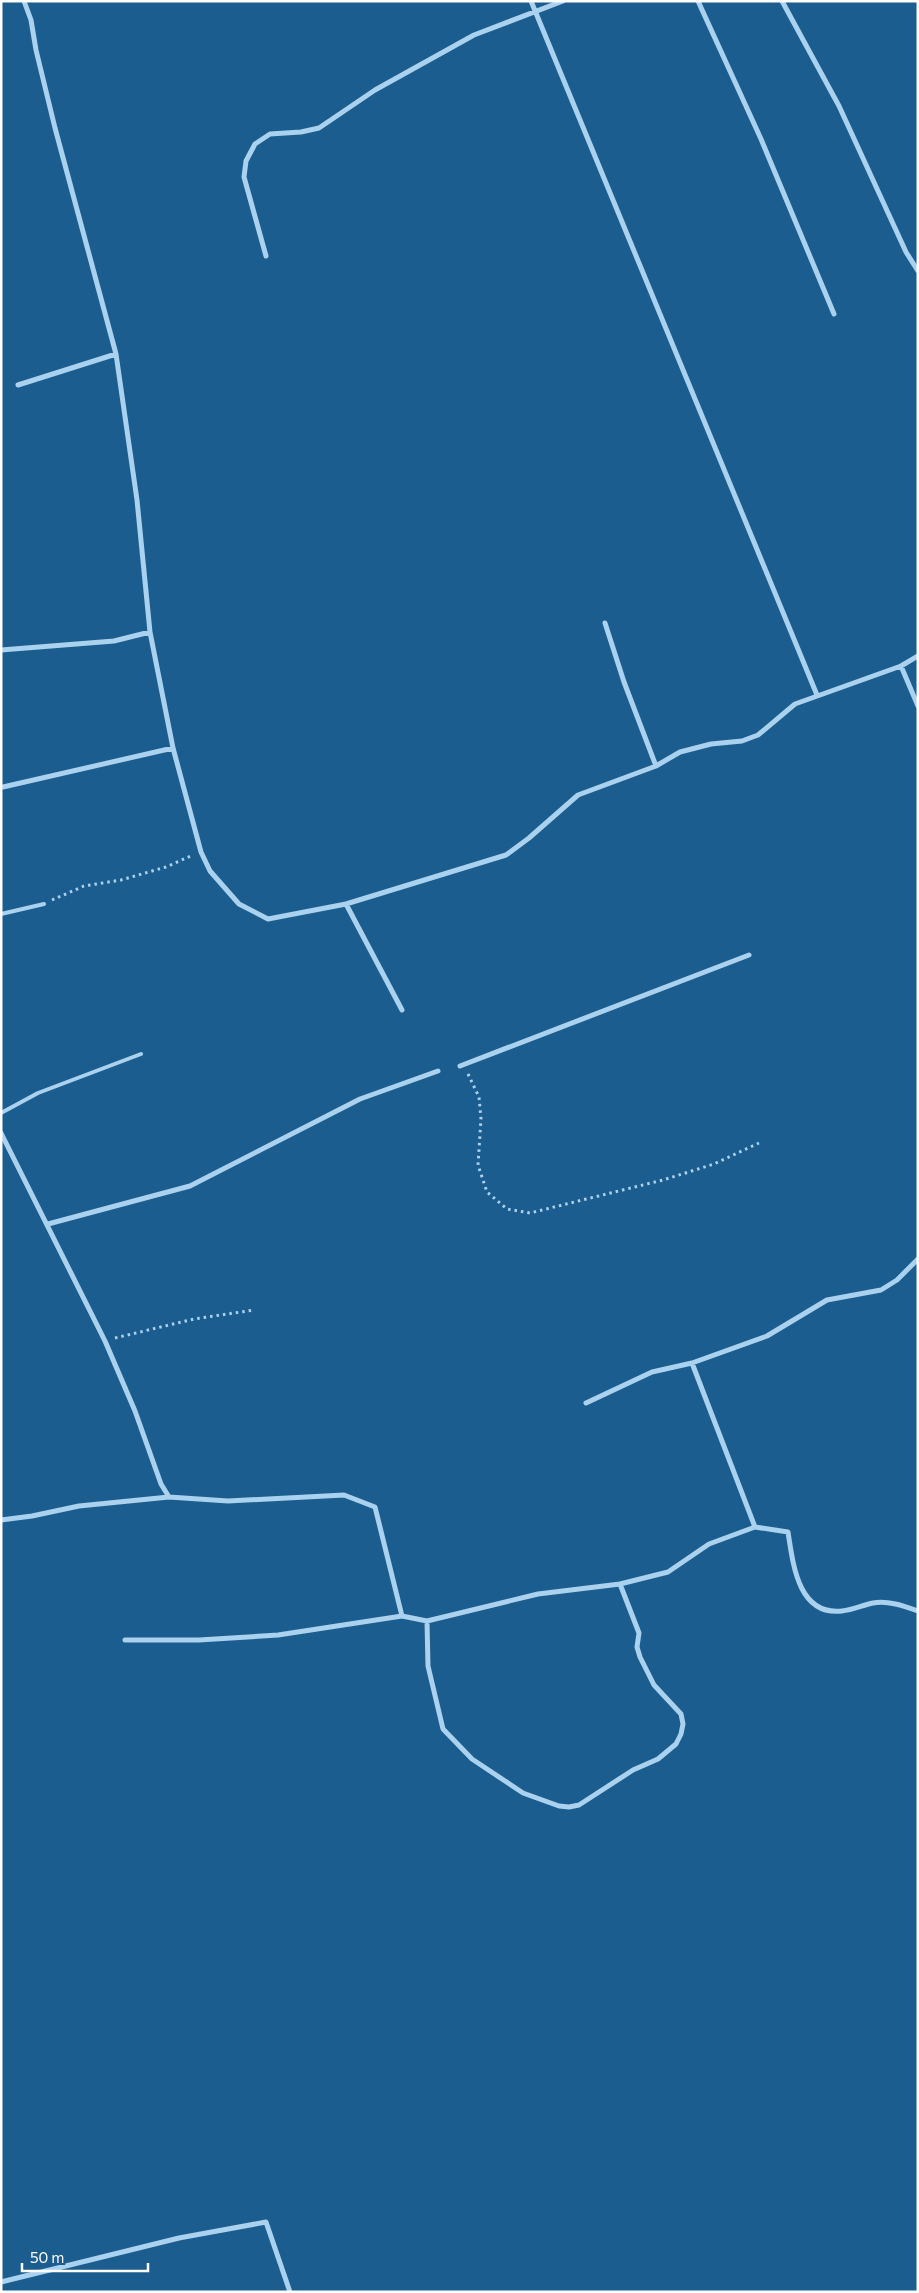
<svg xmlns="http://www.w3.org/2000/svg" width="919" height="2293" viewBox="0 0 919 2293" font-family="Commissioner,sans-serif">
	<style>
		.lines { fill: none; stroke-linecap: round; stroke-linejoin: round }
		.path { stroke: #aad1ee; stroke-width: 3; stroke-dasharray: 2.5 4; stroke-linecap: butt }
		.service { stroke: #aad1ee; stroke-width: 4 }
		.minor { stroke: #aad1ee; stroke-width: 5 }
	</style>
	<rect width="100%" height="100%" fill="#1b5d8f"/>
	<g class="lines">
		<path class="path" d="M 52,900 L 84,886 L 121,880 L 166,867 L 193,855
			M 468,1074 L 479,1097 L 481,1119 L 478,1165 L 487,1192 L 507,1209 L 530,1213 L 663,1180 L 714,1164 L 759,1143
			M 115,1338 L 194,1319 L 254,1310"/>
		<path class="service" d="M 1,914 L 44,904
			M 1,1113 L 38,1093 L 141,1054"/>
		<path class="minor" d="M 24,1 L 31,20 L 36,50 L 55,128 L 116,354 L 137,500 L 150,632
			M 531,1 L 817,695
			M 698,1 L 761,139 L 834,314
			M 782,1 L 839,106 L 906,252 L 918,271
			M 266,256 L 244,177 L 246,161 L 255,144 L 270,134 L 301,132 L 319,128 L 375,90 L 474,35 L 563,1
			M 18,385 L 116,354
			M 605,623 L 624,682 L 656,766
			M 1,650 L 114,641 L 150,632 L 173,748 L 201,852 L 210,871 L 239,904 L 268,919 L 346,904 L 402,1010
			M 901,666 L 918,706
			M 3,787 L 173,748
			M 346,904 L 506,855 L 529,838 L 578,795 L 656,766 L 680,752 L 711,744 L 742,741 L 758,735 L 795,704 L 901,666 L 918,656
			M 460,1066 L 749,955
			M 1,1133 L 105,1341 L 135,1411 L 161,1484 L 169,1497
			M 48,1224 L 190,1186 L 360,1099 L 438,1071
			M 692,1363 L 755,1527
			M 586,1403 L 652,1372 L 692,1363 L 767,1336 L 827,1300 L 881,1290 L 897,1280 L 918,1259
			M 1,1520 L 32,1516 L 79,1506 L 169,1497 L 228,1501 L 344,1495 L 375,1507 L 402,1616
			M 427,1621 L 428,1666 L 443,1729 L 472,1759 L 523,1793 L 559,1806 L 569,1807 L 579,1805 L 633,1770 L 658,1759 L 676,1744 L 681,1734 L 683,1724 L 681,1714 L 654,1685 L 640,1657 L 637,1647 L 639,1633 L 620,1584 L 668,1572 L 709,1544 L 755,1527 L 788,1532 C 793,1564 798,1616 842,1611 C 853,1610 863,1605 873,1603 C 887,1600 904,1606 918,1611
			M 125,1640 L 199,1640 L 278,1635 L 402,1616 L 427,1621 L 538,1594 L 620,1584
			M 1,2282 L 179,2238 L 266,2222 L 290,2292"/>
	</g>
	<rect width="919" height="2293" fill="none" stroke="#ffffff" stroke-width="5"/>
	<path d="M22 2263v8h126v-8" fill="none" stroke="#ffffff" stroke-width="2.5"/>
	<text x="30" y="2263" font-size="15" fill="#ffffff" stroke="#1b5d8f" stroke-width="4" paint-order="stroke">50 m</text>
</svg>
